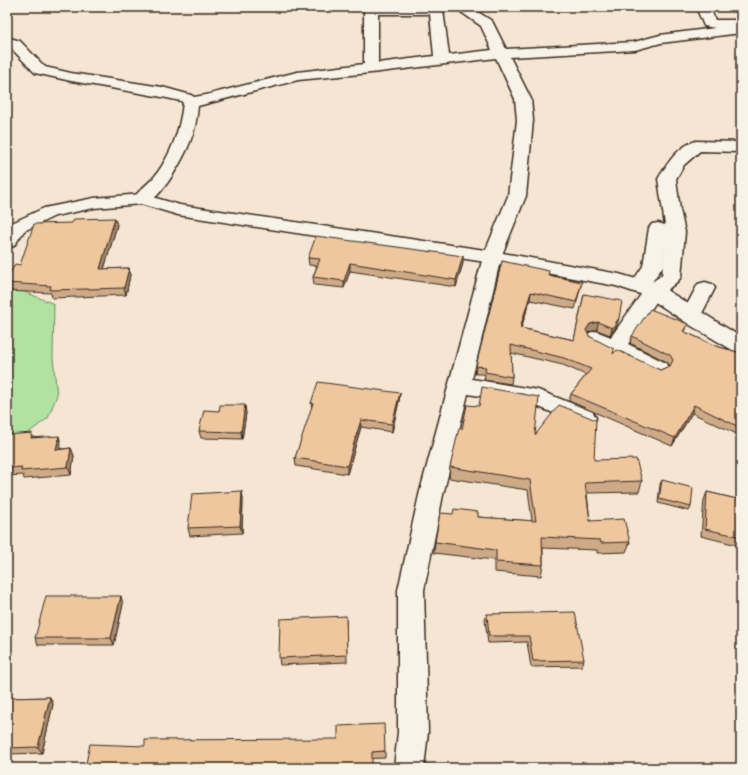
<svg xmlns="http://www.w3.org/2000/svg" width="748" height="775" viewBox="0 0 748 775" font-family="Mynerve,sans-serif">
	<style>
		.green { fill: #b1e2a2; stroke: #768660 }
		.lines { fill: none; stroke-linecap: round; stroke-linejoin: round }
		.minor-casing { stroke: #3b2a1e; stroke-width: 3 }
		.tertiary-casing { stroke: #3b2a1e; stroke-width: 3 }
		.minor { fill: #f7f3e8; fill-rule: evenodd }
		.tertiary { fill: #f7f3e8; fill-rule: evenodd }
		.wall { fill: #cdab88; stroke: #3b2a1e }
		.shaded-wall { fill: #a78b6f; stroke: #3b2a1e }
		.building { fill: #eec79e; stroke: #3b2a1e }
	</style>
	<rect width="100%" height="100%" fill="#f4e6d2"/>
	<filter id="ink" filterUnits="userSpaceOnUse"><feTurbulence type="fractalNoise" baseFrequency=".025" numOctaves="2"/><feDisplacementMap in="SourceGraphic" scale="8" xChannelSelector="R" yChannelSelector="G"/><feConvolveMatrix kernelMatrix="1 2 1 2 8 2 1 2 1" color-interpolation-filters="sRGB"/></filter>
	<g filter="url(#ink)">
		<path class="green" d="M 7,287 L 25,292 L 54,304 L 53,358 L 57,395 L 48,418 L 23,437 L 7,439 Z"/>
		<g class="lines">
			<defs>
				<path id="minor" d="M 367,7 L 441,7 L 443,10 L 449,55 L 492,50 L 481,26 L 454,7 L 470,7 L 492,21 L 506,49 L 634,42 L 660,35 L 715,28 L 704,26 L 696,7 L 710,7 L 715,20 L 735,20 L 741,23 L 741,33 L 661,43 L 635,50 L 510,57 L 531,99 L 533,120 L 526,196 L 501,257 L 472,379 L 538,390 L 593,412 L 596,418 L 593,424 L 585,426 L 534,405 L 468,394 L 443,495 L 424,590 L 428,732 L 424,768 L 394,768 L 398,732 L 398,590 L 419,495 L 483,257 L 508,196 L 517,120 L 515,99 L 496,58 L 371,73 L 298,80 L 198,106 C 197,118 195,130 190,142 C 184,158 163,195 148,203 C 144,205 140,204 136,203 L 133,199 C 139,190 148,184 155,176 C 171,155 180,130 183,103 L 181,101 L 162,97 L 71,81 L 35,73 L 10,47 L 7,46 L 7,37 L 20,41 L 45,67 L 71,73 L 162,87 L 191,95 L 194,97 L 206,95 L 297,72 L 364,64 L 364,10 ZM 378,14 L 430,14 L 434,56 L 378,63 Z
					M 696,141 L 741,142 L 741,152 L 700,151 L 684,165 L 676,179 L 680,210 L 685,232 L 681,277 L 678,281 L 660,296 L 628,344 L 666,363 L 669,368 L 666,373 L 658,376 L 650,373 L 589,343 L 586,338 L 589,333 L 596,331 L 611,337 L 642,293 L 632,291 L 629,287 L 643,266 L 649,228 L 652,224 L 658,223 L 665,225 L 658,179 C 667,164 678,146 696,141 ZM 667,232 L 662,275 L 652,282 L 663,266 Z
					M 705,282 L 712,284 L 715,288 L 698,321 L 691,323 L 684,321 L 681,316 L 698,284 Z"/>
				<path id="tertiary" d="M 142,194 L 180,205 L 492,251 L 619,274 L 660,286 L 741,337 L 741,353 L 734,351 L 690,325 L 646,296 L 616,286 L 492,263 L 178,215 L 141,204 L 94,208 L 55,216 L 24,231 L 14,246 L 7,248 L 7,229 L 12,223 L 44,208 L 94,198 Z"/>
			</defs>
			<use href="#minor" class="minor-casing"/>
			<use href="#tertiary" class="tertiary-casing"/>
			<use href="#minor" class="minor"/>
			<use href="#tertiary" class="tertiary"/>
		</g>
		<path class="wall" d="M 117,225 L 104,269 L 129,268 L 130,275 L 126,295 L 52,298 L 51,293 L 7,291 L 7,279 L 20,265 Z
			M 308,258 L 463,263 L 456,287 L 350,271 L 344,288 L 314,285 L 313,277 L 317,266 L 309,265 Z
			M 502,261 L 548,275 L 582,282 L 575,309 L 530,300 L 521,328 L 574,340 L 584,294 L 617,325 L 610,335 L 597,330 L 589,332 L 588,333 L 589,336 L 613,354 L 660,370 L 670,366 L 667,362 L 630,343 L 632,336 L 685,332 L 716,346 L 741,353 L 741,436 L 692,413 L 672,446 L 569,401 L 571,394 L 586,375 L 563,365 L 511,353 L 512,377 L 511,384 L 484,380 L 485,374 L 475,374 L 476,366 Z
			M 400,393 L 399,401 L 392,432 L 361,427 L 347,474 L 296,466 L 295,458 L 312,409 L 311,403 Z
			M 246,413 L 242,439 L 201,438 L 199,431 Z
			M 7,435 L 34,437 L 61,443 L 60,449 L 71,448 L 74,456 L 71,475 L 24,479 L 23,475 L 7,476 Z
			M 535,435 L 594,460 L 642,481 L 639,492 L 587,493 L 590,521 L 630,542 L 626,552 L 597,553 L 597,550 L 543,548 L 543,565 L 541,576 L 494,572 L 494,560 L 434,553 L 435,542 L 478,517 L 532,521 L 528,490 L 449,478 L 450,467 Z
			M 662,480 L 691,507 L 689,511 L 658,503 L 660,484 Z
			M 242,491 L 243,499 L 242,533 L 190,536 L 188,528 Z
			M 707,492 L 741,500 L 741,546 L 701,536 L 704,500 Z
			M 123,604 L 114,645 L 38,645 L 35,638 Z
			M 487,614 L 584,660 L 582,666 L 531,667 L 527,642 L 488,643 L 485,620 Z
			M 346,616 L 347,662 L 280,665 L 279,658 Z
			M 50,697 L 53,704 L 42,753 L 7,754 L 7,698 Z
			M 385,751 L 385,758 L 85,768 Z"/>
		<path class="shaded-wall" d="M 115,218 L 117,225 L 102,276 L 100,269 Z
			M 463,256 L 463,263 L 456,287 L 456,280 Z
			M 350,263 L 350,271 L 344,288 L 344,281 Z
			M 129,268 L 130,275 L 126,295 L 124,288 Z
			M 531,292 L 530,300 L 519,335 L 520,328 Z
			M 619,318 L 617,325 L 610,335 L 612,328 Z
			M 598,322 L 597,330 L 589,332 L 585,337 L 586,330 L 590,324 Z
			M 688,324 L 685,332 L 680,338 L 683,331 Z
			M 400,393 L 399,401 L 392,432 L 392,424 Z
			M 245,405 L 246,413 L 242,439 L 241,432 Z
			M 694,405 L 692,413 L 672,446 L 675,438 Z
			M 361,420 L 361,427 L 347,474 L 347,466 Z
			M 59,436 L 61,443 L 59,457 L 56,450 Z
			M 71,448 L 74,456 L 71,475 L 68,467 Z
			M 242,491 L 243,499 L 242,533 L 240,526 Z
			M 121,596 L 123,604 L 114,645 L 111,638 Z
			M 50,697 L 53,704 L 42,753 L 38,747 Z"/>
		<path class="building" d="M 115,218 L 100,269 L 129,268 L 124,288 L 50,290 L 51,286 L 7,283 L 7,279 L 15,264 L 20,265 L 34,224 L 72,223 L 74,219 Z
			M 316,236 L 463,256 L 456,280 L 350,263 L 344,281 L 313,277 L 320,259 L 308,258 Z
			M 502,261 L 549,271 L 548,275 L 582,282 L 576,302 L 531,292 L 520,328 L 574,340 L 584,294 L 622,301 L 619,318 L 612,328 L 598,322 L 590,324 L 586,330 L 589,336 L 614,349 L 613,354 L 617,350 L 660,370 L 670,366 L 673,360 L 670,355 L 632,336 L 650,309 L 688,324 L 683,331 L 716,346 L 741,353 L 741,428 L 694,405 L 675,438 L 571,394 L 591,369 L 564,358 L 511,345 L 512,377 L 485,372 L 486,367 L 476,366 Z
			M 318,382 L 400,393 L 392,424 L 361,420 L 347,466 L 295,458 L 313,403 L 311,403 Z
			M 482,387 L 539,397 L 535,435 L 559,405 L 596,420 L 594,460 L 636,459 L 642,481 L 585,483 L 590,521 L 624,519 L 630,542 L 601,543 L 600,540 L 542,537 L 543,565 L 496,562 L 496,550 L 435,542 L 440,513 L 453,514 L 454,509 L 478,512 L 478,517 L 536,521 L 530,480 L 450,467 L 459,428 L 462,429 L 467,405 L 479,406 Z
			M 220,405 L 245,405 L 241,432 L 199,431 L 204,410 L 219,411 Z
			M 32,433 L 31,438 L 59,436 L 56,450 L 71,448 L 68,467 L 21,471 L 22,467 L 7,468 L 7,435 Z
			M 662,480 L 693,488 L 691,507 L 659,499 Z
			M 242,491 L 240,526 L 188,528 L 192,494 Z
			M 707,492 L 741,500 L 741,537 L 705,529 Z
			M 46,596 L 121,596 L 111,638 L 35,638 Z
			M 575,612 L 584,660 L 533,661 L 529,636 L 489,636 L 487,614 Z
			M 346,616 L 347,655 L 279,658 L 280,619 Z
			M 50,697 L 38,747 L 7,748 L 7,698 Z
			M 384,724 L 385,751 L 372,752 L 372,768 L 85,768 L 90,744 L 145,746 L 145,740 L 338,739 L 338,726 Z"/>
	</g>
	<rect width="748" height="775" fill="none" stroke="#f7f3e8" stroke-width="24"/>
	<rect x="12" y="12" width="724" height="751" fill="none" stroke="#3b2a1e" stroke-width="1.5" filter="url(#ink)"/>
</svg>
